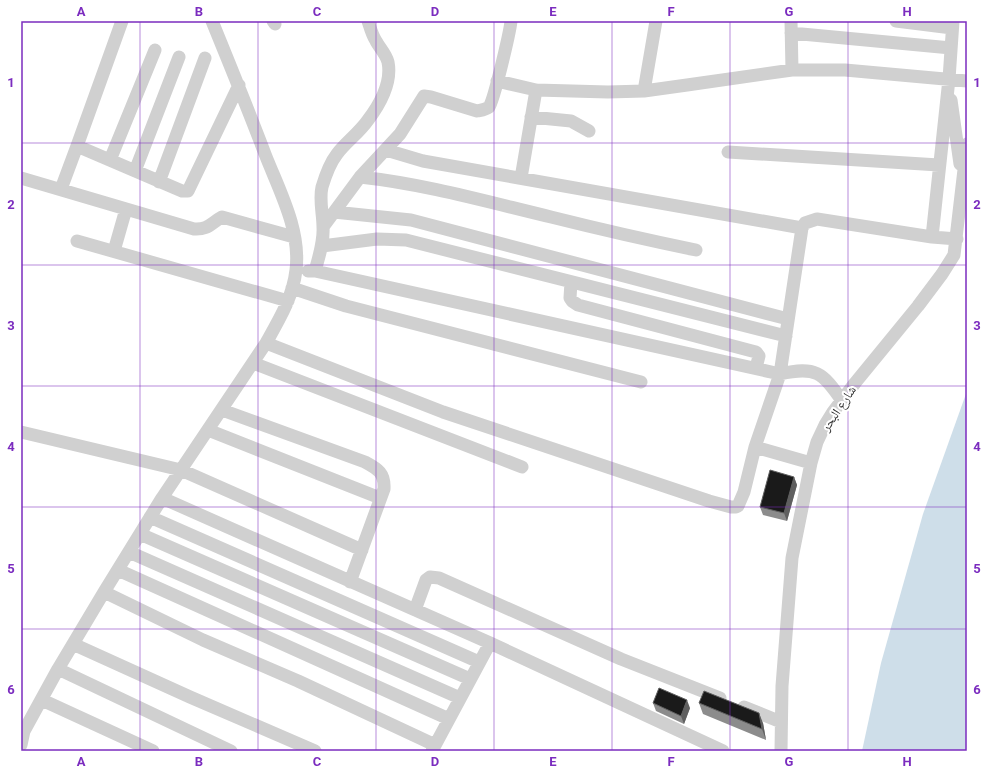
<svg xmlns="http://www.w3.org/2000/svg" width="988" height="772" viewBox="0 0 988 772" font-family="Roboto,'Noto Naskh Arabic',sans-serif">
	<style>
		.water { fill: #cedee9 }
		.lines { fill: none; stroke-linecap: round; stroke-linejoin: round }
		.minor { stroke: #d0d0d0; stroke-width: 13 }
		.wall { fill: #8c8c8c }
		.shaded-wall { fill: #5f5f5f }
		.building { fill: #1a1a1a; stroke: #5f5f5f }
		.grid { fill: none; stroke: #7b2cbf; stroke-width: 1; stroke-opacity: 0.55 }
		.labels { text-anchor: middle; stroke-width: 4; stroke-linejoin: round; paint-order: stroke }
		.street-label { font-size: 13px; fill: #333; stroke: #fff }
		.neatline { fill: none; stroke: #7b2cbf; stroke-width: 1.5 }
		.grid-label { font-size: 13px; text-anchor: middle; font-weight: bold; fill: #7b2cbf }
	</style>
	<rect width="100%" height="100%" fill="#fff"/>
	<path class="water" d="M 967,391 L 967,751 L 862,751 L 881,663 L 923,514 Z"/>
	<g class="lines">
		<path class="minor" d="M 122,21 L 77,146 L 182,191 L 188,191 L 239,85
			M 273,21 L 275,24
			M 791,21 L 792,70
			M 896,21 L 952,28
			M 791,33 L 951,48
			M 497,81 L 536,90 L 608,92 L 644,91 L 687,85 L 792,70 L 845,70 L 967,81
			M 644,91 L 656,21
			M 951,100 L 960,164
			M 531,117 L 571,121 L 589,131
			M 386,150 L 423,161 L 802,228
			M 728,152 L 939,165
			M 110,160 L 155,50
			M 135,171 L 179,57
			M 360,177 C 425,184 488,202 551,217 C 599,229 647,240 696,250
			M 21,178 L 194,229 C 208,230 211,223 222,217 L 294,237
			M 521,178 L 536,90
			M 159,182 L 205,58
			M 61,189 L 77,146
			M 334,212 L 411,220 L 788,319
			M 323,227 L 360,177 L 400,134 L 424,96 L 431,97 L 477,111 C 482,110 485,110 489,107 C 494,100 510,32 511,21
			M 932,237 L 949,79 L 953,21
			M 77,241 L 288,301
			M 322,246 L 377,239 L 406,240 L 786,336
			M 114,251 L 126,209
			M 308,271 L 315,271 C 319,256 324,242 323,227 C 323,214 319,200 322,187 C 325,177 330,163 337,154 C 346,142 359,133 368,120 C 380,104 392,82 388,62 C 386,54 379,47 376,41 C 372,35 370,27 368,21
			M 315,271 L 780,374 C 815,366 823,372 842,401
			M 571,282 L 570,298 L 572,301 L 578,305 L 752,351 L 756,352 L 759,356 L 756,368
			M 292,288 L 346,306 L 641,382
			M 266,343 L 443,412 L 709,501 L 731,507 L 736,507 L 738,506 L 744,492 L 755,447 L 780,374 L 802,228 L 805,223 L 817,219 L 932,237 L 957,239
			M 253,363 L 522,467
			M 222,410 L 365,462 C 378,469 385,473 384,489 L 350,582
			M 208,430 L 380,498
			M 21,432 L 181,470 L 362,550
			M 755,447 L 811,463
			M 162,498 L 490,643 L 723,751
			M 150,517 L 479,662
			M 140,534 L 470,679
			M 129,552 L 460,698
			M 118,570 L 449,719
			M 104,592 L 203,640 L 298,681 L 435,745
			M 415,610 L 426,580 L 430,577 L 439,578 L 621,659 L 720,698
			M 73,644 L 190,697 L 315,751
			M 58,669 L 231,751
			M 42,700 L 153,751
			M 744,707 L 781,722
			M 21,745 L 24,731 L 58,669 L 104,592 L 162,498 L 266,343 C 279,320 293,297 296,270 C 301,230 279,190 265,154 C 248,109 230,65 212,21
			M 432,751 L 490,643
			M 781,751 L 782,686 L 792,558 L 811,463 L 817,442 L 825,425 L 833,412 L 855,383 L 918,306 L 942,274 L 954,255 L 967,144"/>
	</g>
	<path class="wall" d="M 794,477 L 797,485 L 787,521 L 763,515 L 760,507 Z
		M 653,703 L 690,708 L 684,724 L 656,711 Z
		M 699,703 L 763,723 L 766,740 L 703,714 Z"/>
	<path class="shaded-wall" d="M 794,477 L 797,485 L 787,521 L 784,513 Z
		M 687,700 L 690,708 L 684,724 L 681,716 Z
		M 759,713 L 763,723 L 766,740 L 762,729 Z"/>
	<path class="building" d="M 770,470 L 794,477 L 784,513 L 760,507 Z
		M 659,688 L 687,700 L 681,716 L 653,703 Z
		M 704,691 L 759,713 L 762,729 L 699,703 Z"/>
	<path class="grid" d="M 140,21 L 140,751M 258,21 L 258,751M 376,21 L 376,751M 494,21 L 494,751M 612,21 L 612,751M 730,21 L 730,751M 848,21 L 848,751M 21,143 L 967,143M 21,265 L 967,265M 21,386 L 967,386M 21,507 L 967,507M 21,629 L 967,629"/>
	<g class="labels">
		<g class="street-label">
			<text transform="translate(838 408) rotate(-56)" y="5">شارع البحر</text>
		</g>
	</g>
	<rect width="988" height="772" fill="none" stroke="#ffffff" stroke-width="44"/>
	<rect x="22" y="22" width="944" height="728" class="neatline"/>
	<g class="grid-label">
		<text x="81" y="16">A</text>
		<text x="199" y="16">B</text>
		<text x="317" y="16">C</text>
		<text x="435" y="16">D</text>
		<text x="553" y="16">E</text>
		<text x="671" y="16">F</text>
		<text x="789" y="16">G</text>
		<text x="907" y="16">H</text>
		<text x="11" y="87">1</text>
		<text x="977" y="87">1</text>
		<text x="11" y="209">2</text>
		<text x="977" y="209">2</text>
		<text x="11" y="330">3</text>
		<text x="977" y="330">3</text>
		<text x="11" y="451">4</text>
		<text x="977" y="451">4</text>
		<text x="11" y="573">5</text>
		<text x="977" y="573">5</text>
		<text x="11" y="694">6</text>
		<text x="977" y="694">6</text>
		<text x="81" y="766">A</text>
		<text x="199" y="766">B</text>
		<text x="317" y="766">C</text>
		<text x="435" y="766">D</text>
		<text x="553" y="766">E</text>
		<text x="671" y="766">F</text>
		<text x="789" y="766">G</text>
		<text x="907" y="766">H</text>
	</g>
</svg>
